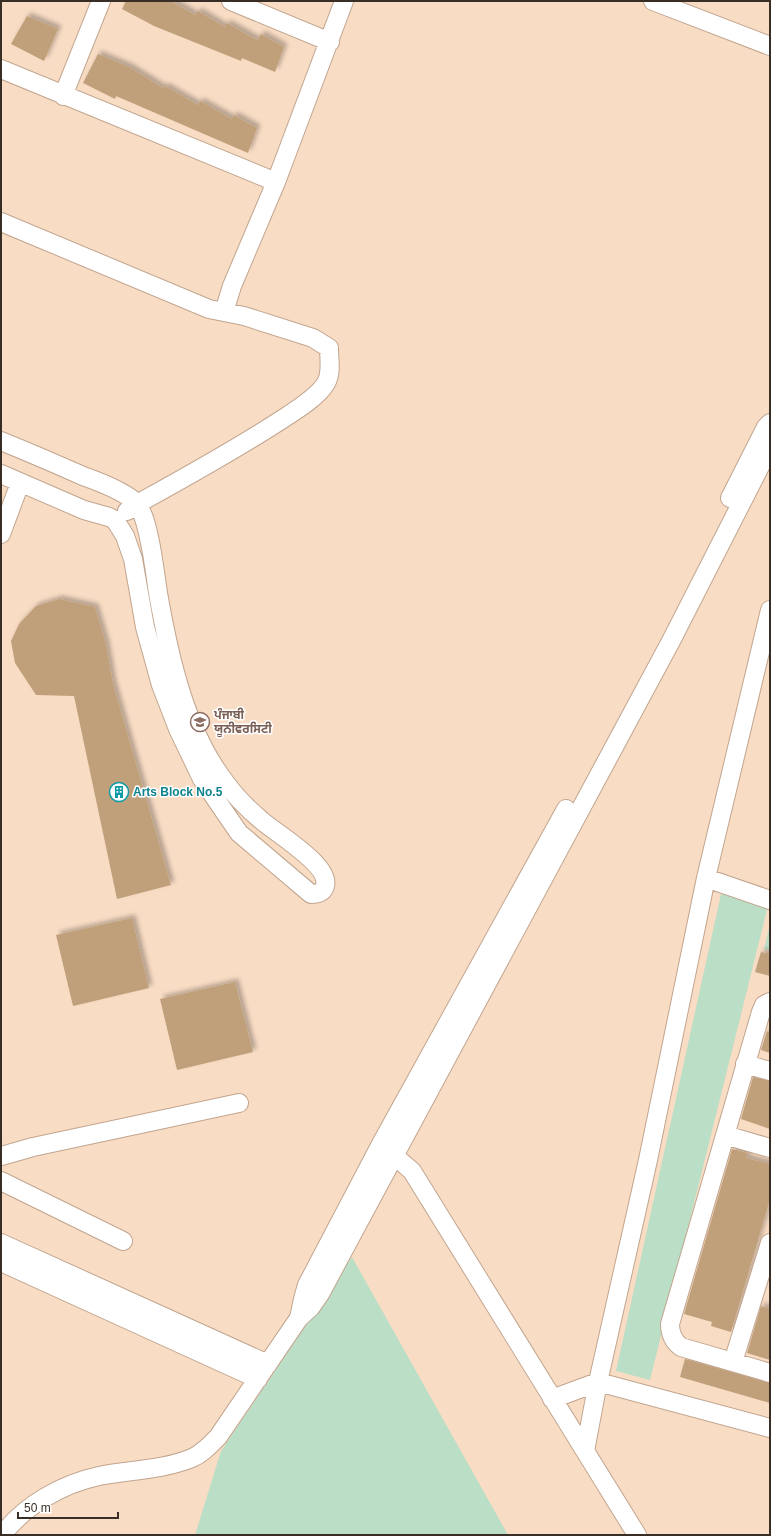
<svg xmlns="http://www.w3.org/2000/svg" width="771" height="1536" viewBox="0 0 771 1536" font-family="Arial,'Noto Sans Gurmukhi',sans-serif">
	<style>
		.green { fill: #bbdec6 }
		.building { fill: #bfa07a; filter: url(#shadow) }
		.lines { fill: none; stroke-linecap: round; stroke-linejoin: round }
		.minor-casing { stroke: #c1a58f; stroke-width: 20 }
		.minor { stroke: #fff; stroke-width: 18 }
		.labels { text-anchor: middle; stroke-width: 3; stroke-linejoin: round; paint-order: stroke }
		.education-label { font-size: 12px; font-weight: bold; fill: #785e54; stroke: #fff; text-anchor: start }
		.culture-label { font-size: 12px; font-weight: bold; fill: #0d838f; stroke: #fff; text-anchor: start }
	</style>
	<defs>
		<filter id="shadow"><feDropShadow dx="3.5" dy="-3.5" stdDeviation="2" flood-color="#0004"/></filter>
	</defs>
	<rect width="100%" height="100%" fill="#f9dcc4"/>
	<path class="green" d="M 721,894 L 768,906 L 650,1380 L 616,1371 Z
		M 770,924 L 770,950 L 764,949 Z
		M 352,1257 L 508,1535 L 195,1535 L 221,1451 Z"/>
	<path class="building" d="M 126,1 L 171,1 L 195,15 L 198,11 L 225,27 L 227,23 L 257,40 L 261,34 L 284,47 L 275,72 L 242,58 L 241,61 L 154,26 L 122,9 Z
		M 27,16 L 58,29 L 44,61 L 11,44 Z
		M 98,54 L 129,67 L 163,88 L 165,86 L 198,105 L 200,101 L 232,119 L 234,115 L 257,128 L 248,153 L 116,96 L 115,99 L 83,83 Z
		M 59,599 L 95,607 L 106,644 L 113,684 L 171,885 L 117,899 L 74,696 L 36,695 L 15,663 L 11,641 L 19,624 L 36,606 Z
		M 132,918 L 149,988 L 73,1006 L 56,935 Z
		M 761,952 L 770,954 L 770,976 L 755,972 Z
		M 235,982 L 253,1052 L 177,1070 L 160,999 Z
		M 767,1031 L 770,1032 L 770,1053 L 761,1050 Z
		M 753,1077 L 770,1081 L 770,1129 L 741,1119 Z
		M 732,1149 L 748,1153 L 746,1158 L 770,1164 L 770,1199 L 731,1332 L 711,1326 L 712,1322 L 684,1314 Z
		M 761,1306 L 770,1309 L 770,1360 L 747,1353 Z
		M 685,1359 L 770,1383 L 770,1403 L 680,1377 Z"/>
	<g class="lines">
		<defs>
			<path id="minor" d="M 231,1 L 330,42
				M 653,1 L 770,46
				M 1,69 L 276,182 L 344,1
				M 63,96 L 101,1
				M 1,222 L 209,309 L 224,312
				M 1,441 C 28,452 56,464 83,476 C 97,481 127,492 137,504 C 149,518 155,573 158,593 C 169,656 185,730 225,782 C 235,796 248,809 261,820 C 274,832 331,865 325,886 C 323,893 318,894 311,894 L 239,833 L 202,779 L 178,729 L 161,685 L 145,627 L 133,559 L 125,536 L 115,520 L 109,517 L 84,510 L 1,474
				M 730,498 L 766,427 L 770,423
				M 127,511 L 137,504 C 186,477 235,450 281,420 C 295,411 318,397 326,383 C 332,373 329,359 329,348 L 313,338 L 244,316 L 224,312 L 232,286 L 276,182
				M 1,534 L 20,483
				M 706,878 L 770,900
				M 770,1002 L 764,1005 L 761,1012 L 670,1324 C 670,1334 673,1341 681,1347 L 770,1373
				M 745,1064 L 770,1071
				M 725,1135 L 770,1148
				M 385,1148 L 412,1171 L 637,1535
				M 1,1156 L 33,1147 L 239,1103
				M 1,1181 L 123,1241
				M 1,1243 L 268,1364
				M 1,1262 L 258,1379
				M 299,1318 L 303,1299 L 307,1285 L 381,1144 L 566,809
				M 733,1362 L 770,1243
				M 552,1399 L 598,1382 L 770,1428
				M 585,1451 L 598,1382 L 648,1160 L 706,878 L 770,610
				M 2,1535 C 25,1505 62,1484 99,1476 C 129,1470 163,1470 192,1458 C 202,1454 210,1445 218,1437 L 299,1318 L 311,1307 L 320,1294 L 671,641 L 770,447"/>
		</defs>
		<use href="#minor" class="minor-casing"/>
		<use href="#minor" class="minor"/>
	</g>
	<defs>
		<symbol id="university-ring" viewBox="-11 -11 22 22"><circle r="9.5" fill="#fff" stroke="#8d6e63" stroke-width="1.5"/><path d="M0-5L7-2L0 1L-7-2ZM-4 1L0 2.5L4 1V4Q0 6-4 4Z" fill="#8d6e63"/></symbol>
		<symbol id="building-ring" viewBox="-11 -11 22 22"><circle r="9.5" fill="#fff" stroke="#0f9aa8" stroke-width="1.5"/><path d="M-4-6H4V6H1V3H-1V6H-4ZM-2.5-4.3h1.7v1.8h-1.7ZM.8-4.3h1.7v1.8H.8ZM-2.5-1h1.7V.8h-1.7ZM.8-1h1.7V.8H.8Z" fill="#0f9aa8"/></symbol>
	</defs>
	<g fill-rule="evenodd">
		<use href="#university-ring" x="189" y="711" width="22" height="22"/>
		<use href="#building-ring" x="108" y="781" width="22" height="22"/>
	</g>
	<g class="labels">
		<g class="education-label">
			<text x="214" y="719">ਪੰਜਾਬੀ<tspan x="214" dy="14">ਯੂਨੀਵਰਸਿਟੀ</tspan></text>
		</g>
		<g class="culture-label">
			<text x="133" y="796">Arts Block No.5</text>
		</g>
	</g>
	<rect width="771" height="1536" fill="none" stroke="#392e25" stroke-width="4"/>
	<path d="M18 1512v6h100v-6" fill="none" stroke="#392e25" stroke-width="2"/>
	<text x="24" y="1512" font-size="12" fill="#392e25" stroke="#ffffff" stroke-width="3" paint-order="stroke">50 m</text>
</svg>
